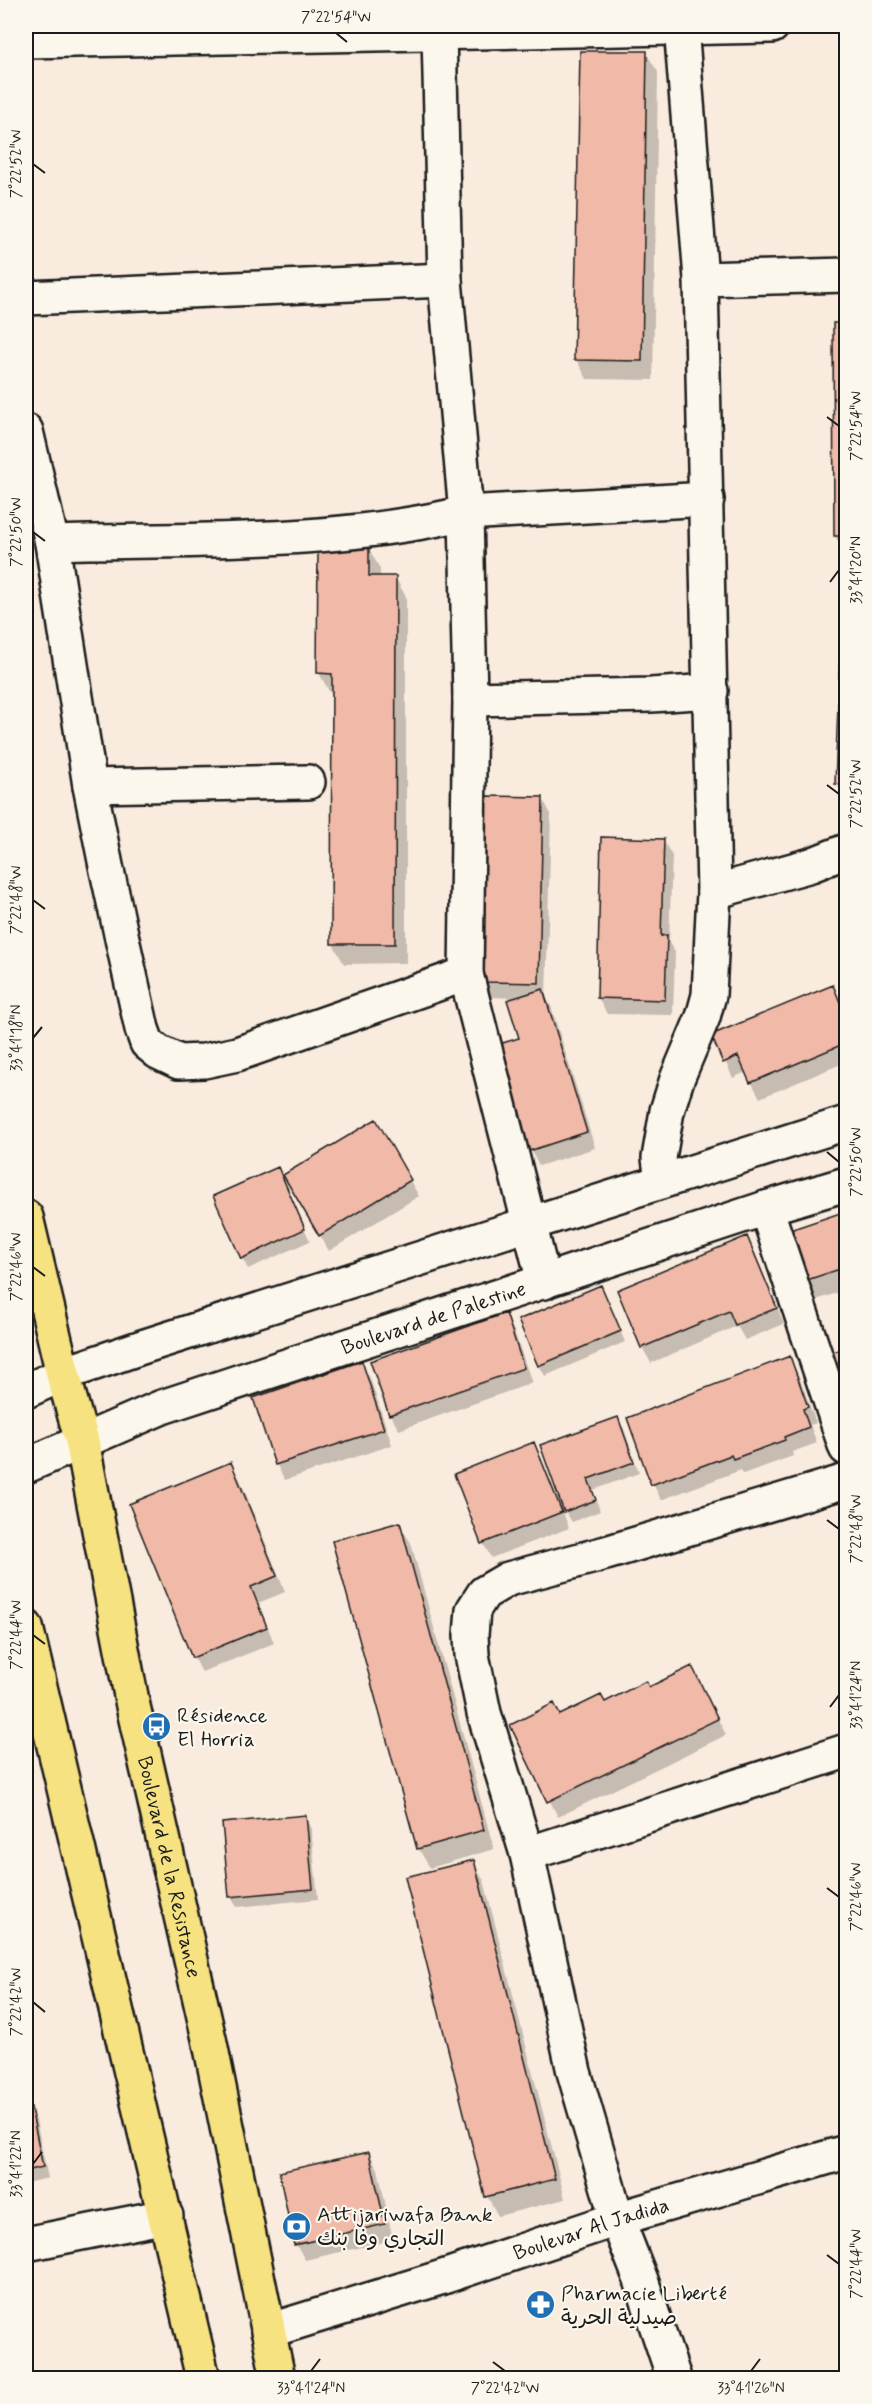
<svg xmlns="http://www.w3.org/2000/svg" width="872" height="2404" viewBox="0 0 872 2404" font-family="Mynerve,'Playpen Sans Arabic',sans-serif">
	<style>
		.shadow { fill: #0003 }
		.building { fill: #f1b9a7; stroke: #1c1c1c; stroke-width: 1.5 }
		.lines { fill: none; stroke-linecap: round; stroke-linejoin: round }
		.minor-casing { stroke: #1c1c1c; stroke-width: 38 }
		.major-casing { stroke: #1c1c1c; stroke-width: 38 }
		.minor { stroke: #fbf7ec; stroke-width: 33 }
		.major { stroke: #f7e281; stroke-width: 33 }
		.ticks { fill: none; stroke: #1c1c1c; stroke-width: 2 }
		.labels { text-anchor: middle; stroke-width: 4.5; stroke-linejoin: round; paint-order: stroke }
		.street-label { font-size: 21px; fill: #1c1c1c; stroke: #fbf7ec }
		.poi-label { font-size: 21px; fill: #1c1c1c; stroke: #fbf7ec; text-anchor: start }
		.neatline { fill: none; stroke: #1c1c1c; stroke-width: 2 }
		.ticks-label { font-size: 15px; text-anchor: middle; fill: #1c1c1c }
	</style>
	<rect width="100%" height="100%" fill="#f9ebde"/>
	<filter id="ink" filterUnits="userSpaceOnUse"><feTurbulence type="fractalNoise" baseFrequency=".0167" numOctaves="2"/><feDisplacementMap in="SourceGraphic" scale="12" xChannelSelector="R" yChannelSelector="G"/><feConvolveMatrix kernelMatrix="1 2 1 2 8 2 1 2 1" color-interpolation-filters="sRGB"/></filter>
	<g filter="url(#ink)">
		<path class="shadow" d="M 646,53 L 658,72 L 653,380 L 587,379 L 576,359 Z
			M 835,324 L 846,324 L 846,800 L 837,784 L 844,552 L 835,536 Z
			M 369,549 L 380,569 L 380,577 L 395,577 L 406,597 L 406,963 L 344,964 L 333,944 L 333,693 L 330,693 L 319,673 Z
			M 542,798 L 551,814 L 546,998 L 551,1006 L 595,1148 L 539,1166 L 531,1150 L 517,998 L 491,997 L 482,982 Z
			M 603,839 L 663,840 L 672,856 L 669,943 L 675,952 L 673,1015 L 607,1014 L 598,998 Z
			M 832,987 L 846,1014 L 846,1062 L 760,1098 L 746,1072 L 733,1078 L 713,1036 Z
			M 375,1122 L 419,1196 L 329,1251 L 285,1176 Z
			M 277,1169 L 310,1241 L 248,1269 L 242,1258 Z
			M 846,1212 L 846,1290 L 813,1301 L 786,1233 Z
			M 746,1238 L 755,1253 L 784,1324 L 745,1340 L 737,1326 L 651,1363 L 642,1347 Z
			M 601,1286 L 625,1342 L 545,1376 L 539,1365 Z
			M 505,1315 L 514,1331 L 532,1383 L 399,1430 L 390,1414 Z
			M 846,1349 L 846,1396 L 830,1355 Z
			M 789,1358 L 798,1374 L 816,1423 L 810,1425 L 817,1443 L 792,1452 L 793,1456 L 743,1474 L 741,1470 L 661,1500 L 653,1484 Z
			M 361,1363 L 370,1378 L 392,1445 L 285,1480 L 276,1464 Z
			M 617,1419 L 624,1429 L 639,1473 L 593,1490 L 600,1511 L 572,1522 L 564,1509 L 562,1510 L 569,1528 L 491,1558 L 483,1543 L 533,1444 L 542,1459 L 559,1502 Z
			M 231,1464 L 240,1479 L 285,1592 L 258,1603 L 274,1643 L 202,1672 L 193,1657 Z
			M 399,1524 L 411,1543 L 494,1849 L 430,1868 L 418,1848 Z
			M 700,1683 L 726,1735 L 558,1817 L 512,1725 L 560,1717 L 649,1689 Z
			M 305,1817 L 311,1828 L 318,1899 L 237,1907 L 230,1896 Z
			M 473,1862 L 484,1881 L 565,2199 L 498,2216 L 487,2196 Z
			M 30,2110 L 36,2120 L 48,2178 L 26,2183 L 26,2111 Z
			M 369,2153 L 378,2169 L 393,2240 L 305,2260 L 296,2244 Z"/>
		<path class="building" d="M 580,51 L 647,51 L 642,361 L 574,360 Z
			M 833,323 L 846,323 L 846,536 L 834,536 Z
			M 318,548 L 369,548 L 369,576 L 396,576 L 395,944 L 331,944 L 332,674 L 317,673 Z
			M 844,548 L 846,548 L 846,785 L 835,784 Z
			M 484,796 L 543,797 L 539,983 L 481,982 Z
			M 601,837 L 664,839 L 661,936 L 667,935 L 665,1000 L 597,998 Z
			M 833,985 L 846,1017 L 846,1043 L 750,1083 L 738,1056 L 723,1063 L 711,1035 Z
			M 543,989 L 587,1132 L 529,1151 L 496,1045 L 519,1038 L 507,1000 Z
			M 376,1119 L 411,1180 L 319,1236 L 283,1175 Z
			M 278,1167 L 305,1229 L 241,1259 L 213,1196 Z
			M 846,1211 L 846,1267 L 801,1282 L 784,1232 Z
			M 747,1236 L 777,1308 L 735,1325 L 729,1311 L 641,1348 L 617,1290 Z
			M 601,1285 L 621,1331 L 538,1366 L 518,1320 Z
			M 506,1313 L 524,1368 L 389,1415 L 370,1361 Z
			M 846,1347 L 846,1400 L 829,1354 Z
			M 790,1356 L 808,1407 L 803,1409 L 809,1427 L 784,1437 L 785,1440 L 733,1459 L 731,1455 L 651,1485 L 627,1418 Z
			M 362,1361 L 384,1429 L 275,1465 L 253,1398 Z
			M 618,1417 L 634,1462 L 588,1479 L 596,1500 L 564,1512 L 540,1445 Z
			M 534,1442 L 562,1512 L 481,1544 L 454,1474 Z
			M 231,1462 L 277,1576 L 251,1587 L 267,1627 L 192,1658 L 129,1504 Z
			M 400,1522 L 484,1830 L 417,1849 L 332,1541 Z
			M 692,1666 L 718,1719 L 547,1802 L 510,1725 L 554,1703 L 560,1715 L 601,1695 L 605,1702 L 646,1681 L 649,1687 Z
			M 306,1815 L 313,1889 L 229,1897 L 222,1823 Z
			M 474,1860 L 555,2179 L 485,2197 L 405,1877 Z
			M 31,2108 L 43,2167 L 26,2171 L 26,2109 Z
			M 369,2152 L 385,2224 L 294,2245 L 279,2172 Z"/>
		<g class="lines">
			<defs>
				<g id="minor">
					<path d="M 439,33 L 445,280 L 466,513 L 470,699 L 466,974 L 544,1282"/>
					<path d="M 26,41 L 772,26"/>
					<path d="M 701,279 L 846,275"/>
					<path d="M 26,298 L 445,280"/>
					<path d="M 26,431 L 52,543 L 90,786 L 106,866 L 142,1029 L 147,1043 L 158,1052 L 179,1062 L 204,1061 L 237,1054 L 466,974"/>
					<path d="M 52,543 C 189,539 332,545 466,513 L 707,499"/>
					<path d="M 470,699 L 651,695 L 711,691"/>
					<path d="M 90,786 L 308,782"/>
					<path d="M 714,892 L 811,865 L 846,851"/>
					<path d="M 662,1181 L 659,1158 L 667,1111 L 677,1079 L 703,1017 L 709,995 L 714,892 L 701,279 L 681,26"/>
					<path d="M 766,1208 L 846,1448"/>
					<path d="M 26,1391 L 63,1374 L 142,1347 L 846,1123"/>
					<path id="s1" d="M 26,1466 L 162,1407 L 766,1208 L 846,1184"/>
					<path d="M 527,1854 L 846,1751"/>
					<path d="M 26,2244 L 166,2216"/>
					<path id="s2" d="M 268,2331 L 446,2276 L 617,2219 L 846,2152"/>
					<path d="M 674,2378 L 641,2280 L 617,2219 L 574,2072 L 527,1854 L 484,1713 L 472,1655 L 471,1635 L 473,1610 L 484,1593 L 508,1579 L 606,1553 L 846,1481"/>
				</g>
				<g id="major">
					<path id="s3" d="M 26,1217 L 63,1374 L 82,1441 L 133,1706 L 210,2043 L 278,2378"/>
					<path d="M 26,1627 L 203,2378"/>
				</g>
			</defs>
			<use href="#minor" class="minor-casing"/>
			<use href="#major" class="major-casing"/>
			<use href="#minor" class="minor"/>
			<use href="#major" class="major"/>
		</g>
	</g>
	<path class="ticks" d="M 336,33 L 347,42M 33,164 L 45,173M 827,417 L 839,426M 33,532 L 45,541M 830,582 L 839,570M 827,785 L 839,794M 33,900 L 45,909M 33,1038 L 42,1027M 827,1152 L 839,1162M 33,1267 L 45,1276M 827,1520 L 839,1529M 33,1635 L 45,1644M 830,1707 L 839,1695M 827,1888 L 839,1897M 33,2002 L 45,2012M 33,2164 L 42,2152M 827,2255 L 839,2264M 493,2362 L 505,2371M 311,2371 L 320,2359M 751,2371 L 760,2359"/>
	<defs>
		<symbol id="bus-disc" viewBox="-11 -11 22 22"><circle r="9.5" fill="#1f6fb2" stroke="#fbf7ec"/><path d="M-5-6H5V4H4V6H2V4H-2V6H-4V4H-5ZM-3.5-4V0h7V-4ZM-3.5 1.2v1.5H-2V1.2ZM2 1.2v1.5H3.5V1.2Z" fill="#fff"/></symbol>
		<symbol id="bank-disc" viewBox="-11 -11 22 22"><circle r="9.5" fill="#1f6fb2" stroke="#fbf7ec"/><path d="M-6-4H6V4H-6ZM0-2.3a2.3 2.3 0 1 0 0 4.6a2.3 2.3 0 1 0 0-4.6Z" fill="#fff"/></symbol>
		<symbol id="pharmacy-disc" viewBox="-11 -11 22 22"><circle r="9.5" fill="#1f6fb2" stroke="#fbf7ec"/><path d="M-2-6h4v4h4v4h-4v4h-4v-4h-4v-4h4Z" fill="#fff"/></symbol>
	</defs>
	<g fill-rule="evenodd">
		<use href="#bus-disc" x="140" y="1710" width="33" height="33"/>
		<use href="#bank-disc" x="280" y="2210" width="33" height="33"/>
		<use href="#pharmacy-disc" x="524" y="2288" width="33" height="33"/>
	</g>
	<g class="labels">
		<g class="street-label">
			<text dy="7" stroke="none"><textPath href="#s1" startOffset="434">Boulevard de Palestine</textPath></text>
			<text dy="7" stroke="none"><textPath href="#s3" startOffset="666">Boulevard de la Resistance</textPath></text>
			<text dy="7" stroke="none"><textPath href="#s2" startOffset="339">Boulevar Al Jadida</textPath></text>
		</g>
		<g class="poi-label">
			<text x="177" y="1722">Résidence<tspan x="177" dy="24">El Horria</tspan></text>
			<text x="317" y="2221">Attijariwafa Bank<tspan x="317" dy="24">التجاري وفا بنك</tspan></text>
			<text x="561" y="2300">Pharmacie Liberté<tspan x="561" dy="24">صيدلية الحرية</tspan></text>
		</g>
	</g>
	<rect width="872" height="2404" fill="none" stroke="#fbf7ec" stroke-width="66"/>
	<rect x="33" y="33" width="806" height="2338" class="neatline"/>
	<g class="ticks-label">
		<text x="336" y="22">7°22'54"W</text>
		<text transform="translate(16 164) rotate(-90)" y="5">7°22'52"W</text>
		<text transform="translate(856 426) rotate(-90)" y="5">7°22'54"W</text>
		<text transform="translate(16 532) rotate(-90)" y="5">7°22'50"W</text>
		<text transform="translate(856 570) rotate(-90)" y="5">33°41'20"N</text>
		<text transform="translate(856 794) rotate(-90)" y="5">7°22'52"W</text>
		<text transform="translate(16 900) rotate(-90)" y="5">7°22'48"W</text>
		<text transform="translate(16 1038) rotate(-90)" y="5">33°41'18"N</text>
		<text transform="translate(856 1162) rotate(-90)" y="5">7°22'50"W</text>
		<text transform="translate(16 1267) rotate(-90)" y="5">7°22'46"W</text>
		<text transform="translate(856 1529) rotate(-90)" y="5">7°22'48"W</text>
		<text transform="translate(16 1635) rotate(-90)" y="5">7°22'44"W</text>
		<text transform="translate(856 1695) rotate(-90)" y="5">33°41'24"N</text>
		<text transform="translate(856 1897) rotate(-90)" y="5">7°22'46"W</text>
		<text transform="translate(16 2002) rotate(-90)" y="5">7°22'42"W</text>
		<text transform="translate(16 2164) rotate(-90)" y="5">33°41'22"N</text>
		<text transform="translate(856 2264) rotate(-90)" y="5">7°22'44"W</text>
		<text x="311" y="2393">33°41'24"N</text>
		<text x="505" y="2393">7°22'42"W</text>
		<text x="751" y="2393">33°41'26"N</text>
	</g>
</svg>
